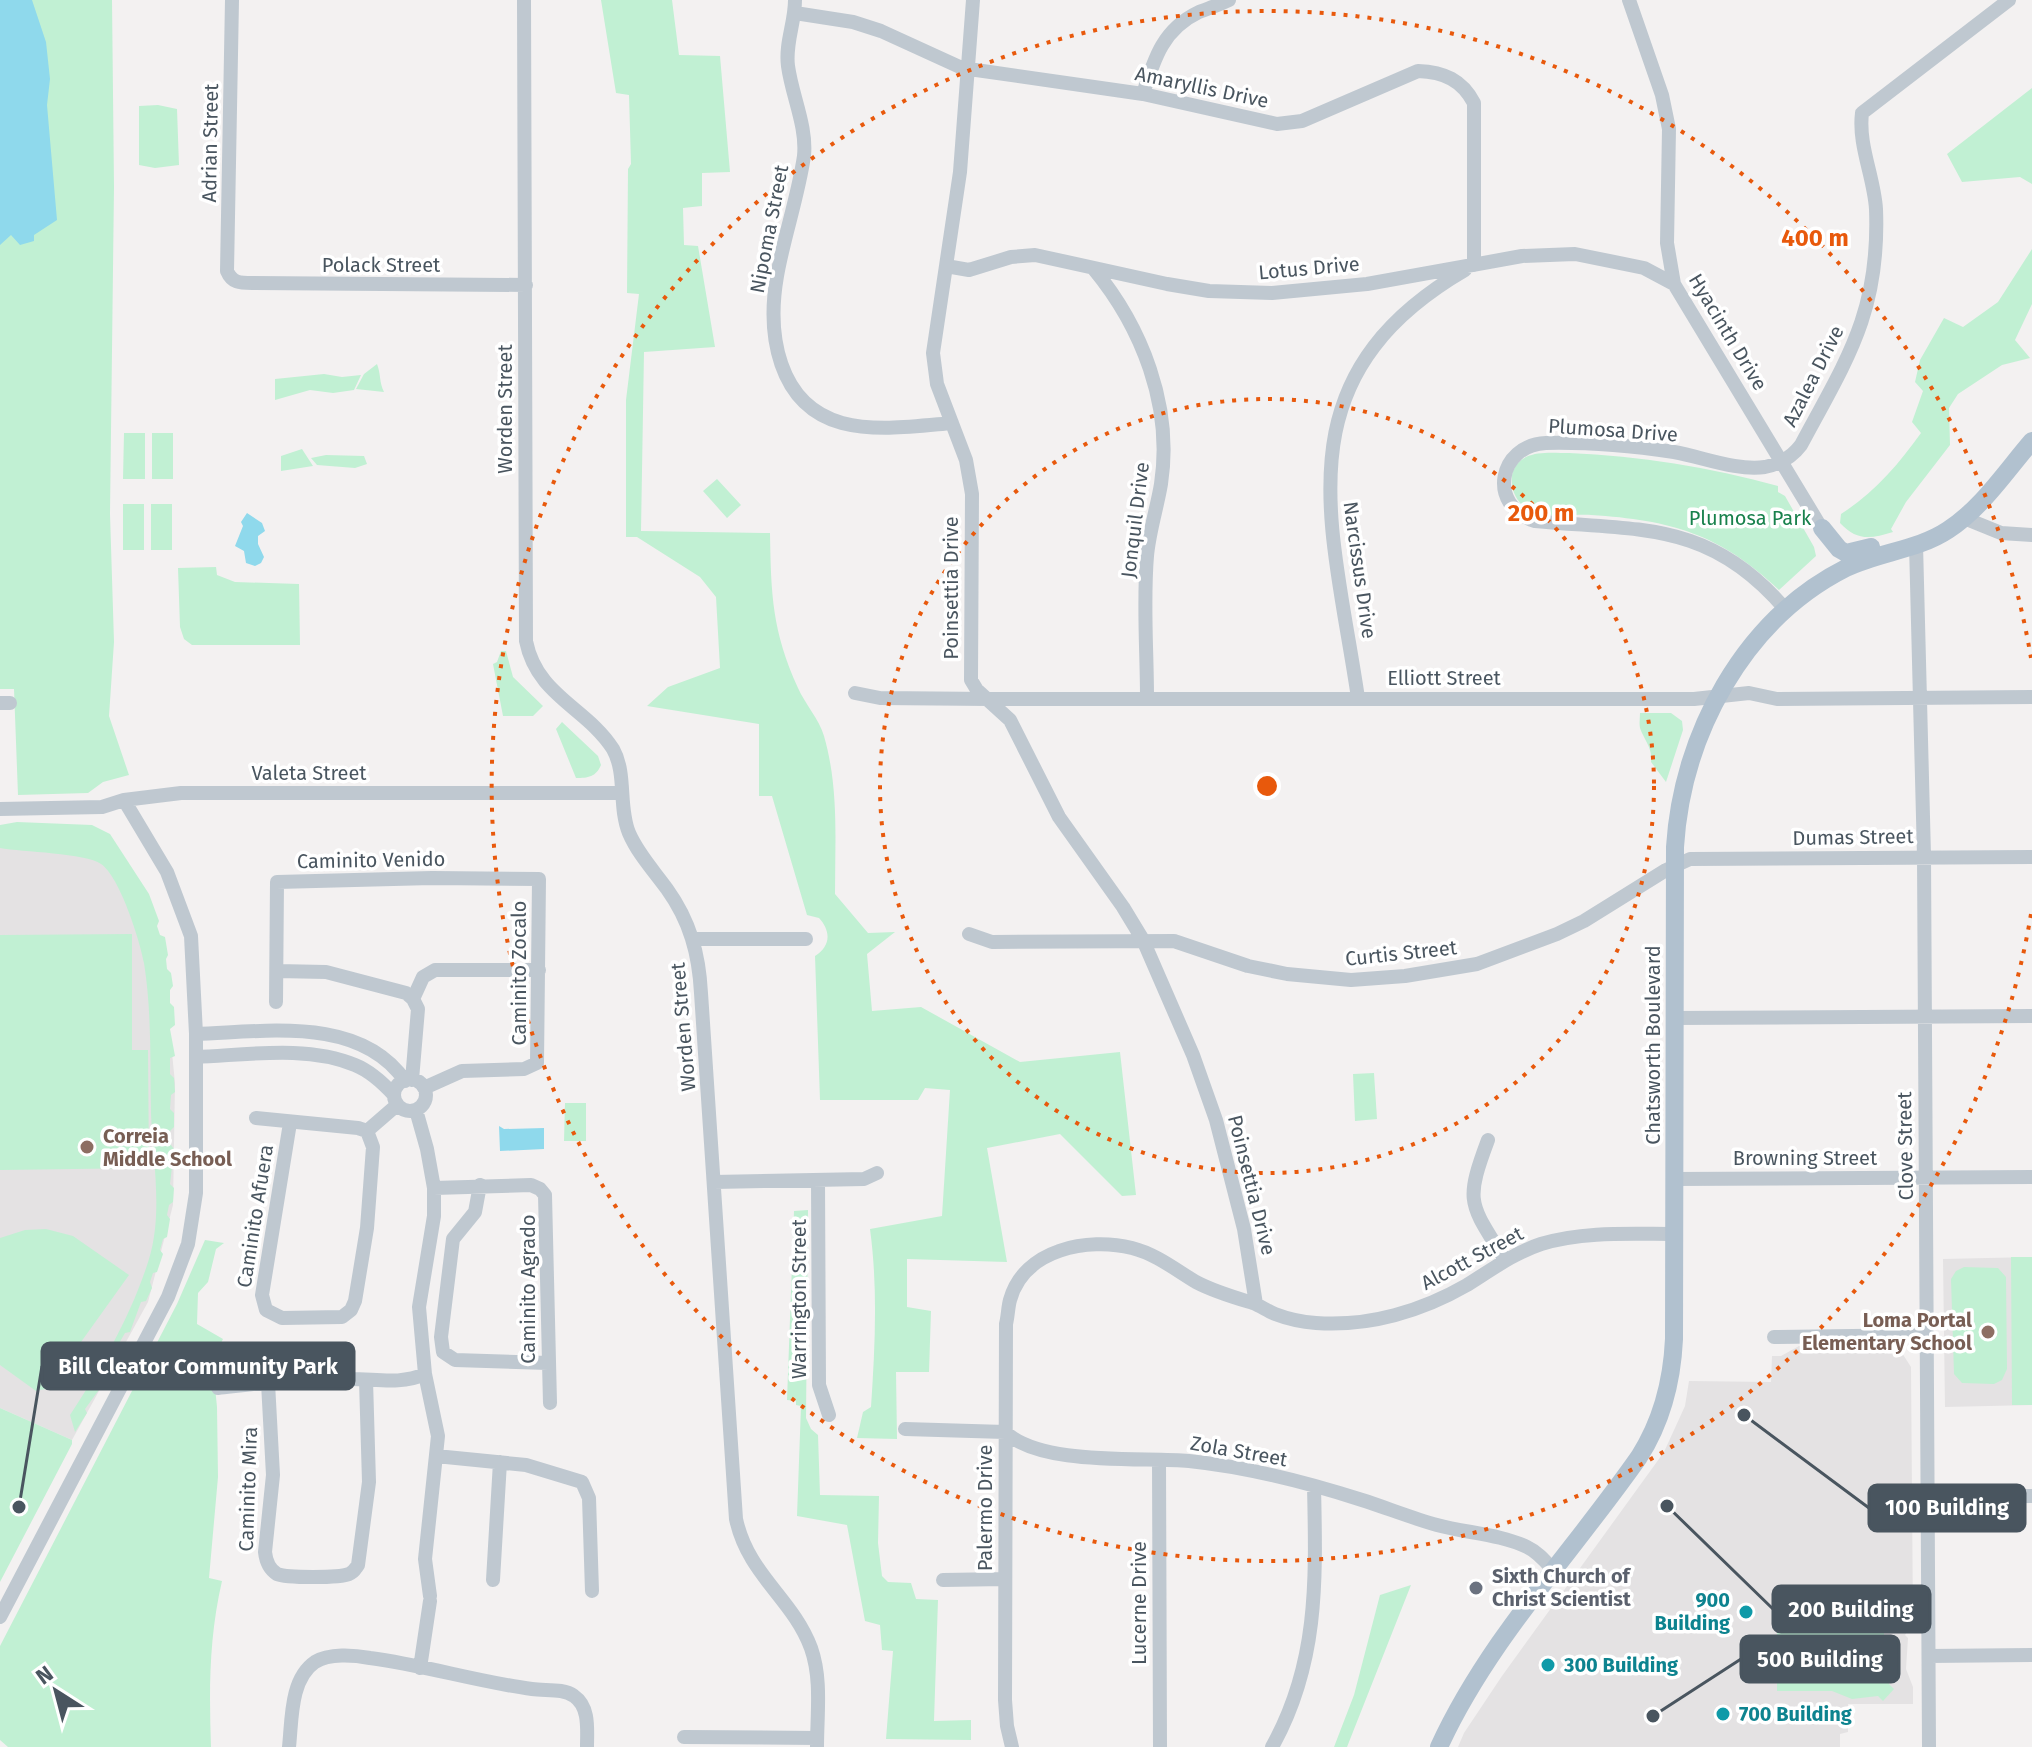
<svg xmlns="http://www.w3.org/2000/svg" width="2032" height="1747" viewBox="0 0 2032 1747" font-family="'Fira Sans',sans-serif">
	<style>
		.education { fill: #e4e2e3 }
		.green { fill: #c1f0d3 }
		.water { fill: #8fd9ec }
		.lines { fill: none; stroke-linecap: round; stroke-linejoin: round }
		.minor { stroke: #bfc8d0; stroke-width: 14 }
		.major { stroke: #b1c1cf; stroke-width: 18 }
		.ring { fill: none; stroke: #e8590c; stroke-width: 4; stroke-dasharray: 4 8 }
		.education-dot { fill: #8d6e63; stroke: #fff; stroke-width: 3 }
		.worship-dot { fill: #6b7280; stroke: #fff; stroke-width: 3 }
		.culture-dot { fill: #0f9aa8; stroke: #fff; stroke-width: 3 }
		.labels { text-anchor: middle; stroke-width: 7; stroke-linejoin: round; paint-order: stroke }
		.street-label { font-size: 20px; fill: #49555f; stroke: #fff }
		.park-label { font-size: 20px; fill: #18814c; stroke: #fff }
		.education-label { font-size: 20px; font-weight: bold; fill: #785e54; stroke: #fff; text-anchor: start }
		.worship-label { font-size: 20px; font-weight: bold; fill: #5b616d; stroke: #fff; text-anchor: start }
		.culture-label { font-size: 20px; font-weight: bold; fill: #0d838f; stroke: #fff; text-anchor: start }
		.centre { fill: #e8590c; stroke: #fff; stroke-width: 4 }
		.ring-label { font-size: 24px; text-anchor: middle; font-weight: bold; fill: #e8590c; stroke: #fff; stroke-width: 7; stroke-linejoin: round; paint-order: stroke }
		.leader { fill: none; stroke: #49555f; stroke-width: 3 }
		.callout-dot { fill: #49555f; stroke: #fff; stroke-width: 3 }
		.callout { fill: #49555f; stroke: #49555f; stroke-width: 3 }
		.callout-label { font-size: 22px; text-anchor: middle; font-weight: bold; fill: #fff }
	</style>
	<rect width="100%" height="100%" fill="#f3f1f1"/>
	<path class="education" d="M 0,828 L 101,831 L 161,942 L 175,1083 L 173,1205 L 148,1302 L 72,1440 L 0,1408 Z
		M 2032,1257 L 2032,1405 L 1945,1407 L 1943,1259 Z
		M 1799,1346 L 1893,1346 L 1904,1351 L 1902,1353 L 1911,1367 L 1913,1623 L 1905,1635 L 1908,1638 L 1906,1669 L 1913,1687 L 1913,1704 L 1848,1704 L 1848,1732 L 1840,1734 L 1840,1747 L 1458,1747 L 1464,1733 L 1502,1676 L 1664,1452 L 1685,1406 L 1689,1381 L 1771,1382 L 1772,1356 L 1781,1356 Z"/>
	<path class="green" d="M 0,0 L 112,0 L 114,187 L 110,514 L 114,642 L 109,716 L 129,775 L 103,782 L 88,793 L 18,795 L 14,689 L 0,689 Z
		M 601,0 L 672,0 L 679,55 L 720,56 L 730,172 L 702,173 L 702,206 L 683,208 L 684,245 L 698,246 L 715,347 L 644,352 L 641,531 L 770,533 C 771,594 772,631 798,688 C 805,704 819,719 824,736 C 839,788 835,841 835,894 L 868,933 L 895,932 L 867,954 L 872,1011 L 921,1007 L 1020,1062 L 1120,1052 L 1136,1195 L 1122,1196 L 1060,1134 L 987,1148 L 1007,1262 L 907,1259 L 907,1307 L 931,1311 L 929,1372 L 896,1372 L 897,1439 L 857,1438 L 863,1412 L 871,1407 C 875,1348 878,1288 870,1229 L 942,1216 L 950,1090 L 925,1088 L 918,1100 L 820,1100 L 815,956 C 831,946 831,931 819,918 L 807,915 L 772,796 L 759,796 L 759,724 L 647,706 L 668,687 L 720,668 L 716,597 L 700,577 L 637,537 L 626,537 L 626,400 L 639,294 L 627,293 L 628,169 L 631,164 L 629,95 L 616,93 Z
		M 2032,88 L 2032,184 L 2020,177 L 1962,182 L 1947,154 Z
		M 158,105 L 177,109 L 179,165 L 155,168 L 139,165 L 139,106 Z
		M 2032,249 L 2032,304 L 2015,340 L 2030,358 L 2002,365 L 1958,394 L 1949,408 L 1950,445 L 1906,502 L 1891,529 L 1893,532 C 1870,539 1857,541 1840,523 L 1841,514 C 1874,493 1898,465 1921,433 L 1912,422 L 1923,391 L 1915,382 L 1920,360 L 1944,318 L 1963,327 L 1998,302 Z
		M 377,364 C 381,374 379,382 384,392 L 356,389 L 364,374 Z
		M 324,374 L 342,377 L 361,375 L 354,390 L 333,393 L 310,390 L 275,400 L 275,379 Z
		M 124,433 L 145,433 L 145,479 L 123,479 Z
		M 152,433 L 173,433 L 173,479 L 152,479 Z
		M 302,449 L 313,466 L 281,471 L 281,456 Z
		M 1569,453 C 1640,456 1709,467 1778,486 L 1778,492 L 1785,496 L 1814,547 L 1816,556 L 1779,590 C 1720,534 1671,520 1591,515 C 1573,514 1546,519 1530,511 C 1510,500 1503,469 1526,457 C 1538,451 1556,453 1569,453 Z
		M 326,455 L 364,456 L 367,464 L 355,468 L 317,465 L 311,458 Z
		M 717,479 L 741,505 L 727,518 L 703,491 Z
		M 123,504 L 144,504 L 144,550 L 123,550 Z
		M 151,504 L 172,504 L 172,550 L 151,550 Z
		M 216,567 L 217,575 L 235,582 L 299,584 L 300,645 L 192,645 L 184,639 L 180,627 L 178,568 Z
		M 501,651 L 506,651 L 513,677 L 543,706 L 533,716 L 503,716 L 493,664 L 497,662 Z
		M 1640,713 L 1671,713 L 1682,721 L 1683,730 L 1666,782 L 1651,762 C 1653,748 1644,740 1640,728 C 1639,723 1640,718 1640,713 Z
		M 562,722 L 598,756 L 601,765 C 596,777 588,778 576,778 L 556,729 Z
		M 17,822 L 92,825 L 110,834 L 149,894 L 159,921 L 157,926 L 160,935 L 165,937 L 168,955 L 166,959 L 167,969 L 171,973 L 173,986 L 170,990 L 170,1003 L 174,1007 L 175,1025 L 170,1029 L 175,1056 L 170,1058 L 170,1074 L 174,1078 L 175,1092 L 171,1095 L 170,1109 L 174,1113 L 174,1127 L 170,1131 L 171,1145 L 174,1149 L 170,1184 L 174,1188 L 173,1202 L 169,1205 L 167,1215 L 170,1219 L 167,1237 L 163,1239 L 160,1250 L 163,1254 L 157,1272 L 153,1273 L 150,1282 L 152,1288 L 146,1301 L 141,1302 L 130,1332 L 125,1333 L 118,1345 L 120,1352 L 114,1364 L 108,1365 L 102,1378 L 104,1383 L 85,1409 L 87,1413 L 75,1432 L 70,1415 C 101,1368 132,1314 149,1259 C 163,1213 153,1162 151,1114 C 150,1065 152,1013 144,963 C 140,941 120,877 101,864 C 86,853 22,852 0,848 L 0,825 Z
		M 132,934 L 132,1050 L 148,1050 L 149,1168 L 0,1170 L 0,935 Z
		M 1374,1073 L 1377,1119 L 1355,1121 L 1353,1074 Z
		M 565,1103 L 586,1103 L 586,1141 L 564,1141 Z
		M 808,1210 L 806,1418 L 811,1429 L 818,1435 L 820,1495 L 879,1496 L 878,1543 L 882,1576 L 888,1582 L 911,1583 L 916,1599 L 938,1600 L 934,1721 L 971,1720 L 971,1740 L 886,1739 L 893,1651 L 882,1650 L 880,1625 L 865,1621 L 847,1525 L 797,1516 L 801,1406 L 796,1405 L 796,1401 L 787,1400 L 794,1211 Z
		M 46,1229 L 73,1236 L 129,1275 L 76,1349 L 79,1353 L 55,1387 L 36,1391 L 0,1365 L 0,1238 L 25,1230 Z
		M 205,1240 L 224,1243 L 216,1249 L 208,1282 L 198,1293 L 197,1324 L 223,1339 L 220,1345 L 211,1347 L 217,1407 L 218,1477 L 209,1578 L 222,1581 C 209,1637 209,1690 211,1747 L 8,1747 L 0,1740 L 0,1646 L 177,1304 Z
		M 2011,1257 L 2032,1257 L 2032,1405 L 2012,1405 Z
		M 1964,1267 L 1998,1268 L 2006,1277 L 2007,1369 L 2002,1380 L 1994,1384 L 1962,1383 L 1954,1374 L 1951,1279 L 1956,1271 Z
		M 0,1408 L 72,1440 L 72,1444 L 0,1582 Z
		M 1411,1585 L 1347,1747 L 1334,1747 L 1354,1695 L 1380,1595 Z
		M 1884,1592 L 1884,1637 L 1890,1657 L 1889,1684 L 1894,1689 L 1883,1701 L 1878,1696 L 1852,1699 L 1832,1691 L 1777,1691 L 1777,1593 Z"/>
	<path class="water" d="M 0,0 L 32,0 L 46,42 L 50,79 L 47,105 L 57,220 L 34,235 L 34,241 L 20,245 L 11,235 L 0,245 Z
		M 247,513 L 262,523 L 265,531 L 258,536 L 258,544 L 264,557 L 261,563 L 255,566 L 246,563 L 244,551 L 235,546 L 243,526 L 241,522 Z
		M 499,1126 L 504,1129 L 544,1128 L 544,1149 L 500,1151 Z"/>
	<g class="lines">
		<path class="minor" d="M 232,0 L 227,271 C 232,283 240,283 252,283 L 526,285
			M 524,0 L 526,641 C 537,696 586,707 613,749 C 627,774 618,806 629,833 C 638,854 654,871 667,889 C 690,921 699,954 701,993 L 736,1519 C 748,1575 793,1599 811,1648 C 822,1679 817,1714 817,1747
			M 795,0 C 795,23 785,43 788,66 C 792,96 807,126 804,156 C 798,197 784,236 777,276 C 767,333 777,405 842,423 C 876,432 918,426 952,423
			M 973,0 L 960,172 L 933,353 L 937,384 L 966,460 L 972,494 L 971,680 L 977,690 L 1010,720 L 1059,817 L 1123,907 L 1143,940 L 1193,1055 L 1216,1120 L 1244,1229 L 1256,1304
			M 1629,0 L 1662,95 L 1669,129 L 1667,243 L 1674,284 L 1825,534
			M 795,13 L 853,22 L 881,31 L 962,68 L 1143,94 L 1277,124 L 1302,121 L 1418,71 C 1444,72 1462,80 1474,103 L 1474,265
			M 1143,94 C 1154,59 1163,29 1199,12 C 1209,8 1219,5 1229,0
			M 946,266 L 969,270 L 1011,257 L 1035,255 L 1167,284 L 1209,291 L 1272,293 L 1367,284 L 1522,256 L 1575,254 L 1644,268 L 1674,284
			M 1093,268 C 1142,327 1173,406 1161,484 C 1157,508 1149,532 1147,556 C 1143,603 1147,651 1147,697
			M 1964,518 L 2001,533 L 2032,535
			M 1916,544 L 1924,856 L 1929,1747
			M 1786,610 C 1710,520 1640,531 1535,521 C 1487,506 1498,445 1546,443 C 1588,442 1632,446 1674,452 C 1703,457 1736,471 1765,467 C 1780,464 1792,457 1801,445 C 1847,359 1880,312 1876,209 C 1874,177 1858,145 1862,113 L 2009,0
			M 855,693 L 880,698 L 989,699 L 1694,699 L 1749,693 L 1777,699 L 2032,697
			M 1358,698 C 1332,522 1278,379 1465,270
			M 0,703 L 10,703
			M 0,809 L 102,807 L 124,800 L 181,793 L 620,793
			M 969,934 L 992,942 L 1174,941 L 1248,966 L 1287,974 L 1351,980 L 1405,976 L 1477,964 L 1557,934 L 1584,921 L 1666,870 L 1690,859 L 2032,857
			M 693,939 L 806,939
			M 277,971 L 326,972 L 406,993 L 413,999
			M 413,999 L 423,977 L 435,970 L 539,970
			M 276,1002 L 277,882 L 432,878 L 539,879 L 537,1063 L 524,1069 L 462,1071 L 424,1088
			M 1674,1018 L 2032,1016
			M 196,1034 C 264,1032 360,1015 405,1081
			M 196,1057 C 247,1055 307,1045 355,1065 C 370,1071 383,1083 394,1095
			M394 1095a16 16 0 1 1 32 0a16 16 0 1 1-32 0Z
			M 412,1080 L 418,1009 L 413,999
			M 416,1110 L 427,1149 L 434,1188 L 434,1216 L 419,1307 L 425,1374 L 438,1436 L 425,1559 L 430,1596
			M 256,1118 L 358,1128 L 367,1131
			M 290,1123 L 262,1295 L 266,1310 L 282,1318 L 342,1317 L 351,1310 L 355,1301 L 367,1228 L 373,1147 L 367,1131
			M 367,1131 L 397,1105
			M 1488,1140 C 1464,1204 1470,1203 1505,1260
			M 1675,1179 L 2032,1177
			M 818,1181 L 819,1385 L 829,1415
			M 714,1182 L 864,1179 L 877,1173
			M 480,1185 L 475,1212 L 453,1239 L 441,1337 L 443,1352 L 455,1360 L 548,1363
			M 434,1188 L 531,1185 L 540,1189 L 545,1195 L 550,1403
			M 1774,1337 L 1927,1335
			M 268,1383 L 273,1475 L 265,1552 C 266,1561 269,1569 277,1574 C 286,1578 340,1578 349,1574 C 354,1572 355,1569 358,1565 L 369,1482 L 366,1380
			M 218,1388 C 262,1383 306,1377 351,1379 C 377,1379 400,1385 425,1374
			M 905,1429 L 1005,1432 C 1042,1466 1139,1457 1189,1461 C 1247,1467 1306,1482 1362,1500 C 1387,1508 1412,1518 1437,1525 C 1466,1533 1500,1534 1527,1547 C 1538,1552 1546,1562 1554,1571
			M 436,1456 L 526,1465 L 582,1482 L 589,1498 L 592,1591
			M 1159,1460 L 1160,1747
			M 1928,1497 L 2032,1496
			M 493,1580 L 500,1462
			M 943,1580 L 1005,1579
			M 0,1617 L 168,1297 L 188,1244 L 196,1193 L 196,1034 L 191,936 L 167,872 L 124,800
			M 1929,1656 L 2032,1655
			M 420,1668 L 430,1601
			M 684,1737 L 817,1738
			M 289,1747 C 292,1720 290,1679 315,1662 C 329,1653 354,1655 370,1658 C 424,1665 478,1682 532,1689 C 546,1691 563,1688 574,1696 C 590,1707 587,1730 587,1747
			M 1012,1747 L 1007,1726 L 1005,1700 L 1006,1324 C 1008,1316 1008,1307 1010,1300 C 1024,1249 1088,1237 1132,1248 C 1156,1254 1176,1270 1196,1282 C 1215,1292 1233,1297 1253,1303 C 1261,1306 1267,1311 1275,1314 C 1288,1319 1302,1322 1316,1323 C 1369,1327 1422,1311 1467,1285 C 1491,1270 1514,1253 1541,1244 C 1583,1231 1631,1234 1674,1234
			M 1272,1747 C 1319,1663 1316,1579 1314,1486"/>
		<path class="major" d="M 1822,528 L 1839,549 L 1846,553 L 1871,547
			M 1439,1747 C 1488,1640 1572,1553 1639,1457 C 1662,1421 1672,1382 1674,1339 L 1675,847 C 1682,735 1743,620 1846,568 C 1879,552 1918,550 1948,530 C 1982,508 2006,471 2032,441"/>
	</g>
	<g class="ring">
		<circle cx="1267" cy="786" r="387"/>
		<path d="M2031 914A775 775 0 1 1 2031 658"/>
	</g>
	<g class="education-dot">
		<circle cx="87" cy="1147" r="8"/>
		<circle cx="1988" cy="1332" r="8"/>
	</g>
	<circle class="worship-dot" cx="1476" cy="1588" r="8"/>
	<g class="culture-dot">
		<circle cx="1746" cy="1612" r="8"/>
		<circle cx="1548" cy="1665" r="8"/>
		<circle cx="1723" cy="1714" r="8"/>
	</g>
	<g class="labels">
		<g class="street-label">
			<text transform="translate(1202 87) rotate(12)" y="7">Amaryllis Drive</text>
			<text transform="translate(210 143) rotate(-89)" y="7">Adrian Street</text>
			<text transform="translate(769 229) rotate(-79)" y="7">Nipoma Street</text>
			<text x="381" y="272">Polack Street</text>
			<text transform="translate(1309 268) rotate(-5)" y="7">Lotus Drive</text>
			<text transform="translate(1728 332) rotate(59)" y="7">Hyacinth Drive</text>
			<text transform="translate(1813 376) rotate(-63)" y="7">Azalea Drive</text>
			<text transform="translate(505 409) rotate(-90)" y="7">Worden Street</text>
			<text transform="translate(1613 430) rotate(4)" y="7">Plumosa Drive</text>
			<text transform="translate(1135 520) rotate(-83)" y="7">Jonquil Drive</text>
			<text transform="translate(1360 570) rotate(82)" y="7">Narcissus Drive</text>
			<text transform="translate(951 588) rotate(-90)" y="7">Poinsettia Drive</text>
			<text x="1444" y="685">Elliott Street</text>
			<text x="309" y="780">Valeta Street</text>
			<text transform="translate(1853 837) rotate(-1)" y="7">Dumas Street</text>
			<text transform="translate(371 860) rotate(-1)" y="7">Caminito Venido</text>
			<text transform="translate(1401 953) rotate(-6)" y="7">Curtis Street</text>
			<text transform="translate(519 973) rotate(-90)" y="7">Caminito Zocalo</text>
			<text transform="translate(683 1027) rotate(-95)" y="7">Worden Street</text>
			<text transform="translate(1653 1045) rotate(-90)" y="7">Chatsworth Boulevard</text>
			<text transform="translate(1905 1146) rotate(-91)" y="7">Clove Street</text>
			<text x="1805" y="1165">Browning Street</text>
			<text transform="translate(1252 1185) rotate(76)" y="7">Poinsettia Drive</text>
			<text transform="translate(255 1216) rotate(-81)" y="7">Caminito Afuera</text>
			<text transform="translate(1472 1258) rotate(-28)" y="7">Alcott Street</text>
			<text transform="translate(528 1289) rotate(-90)" y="7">Caminito Agrado</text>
			<text transform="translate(799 1299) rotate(-90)" y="7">Warrington Street</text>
			<text transform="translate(1239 1451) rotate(10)" y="7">Zola Street</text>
			<text transform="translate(248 1489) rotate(-88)" y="7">Caminito Mira</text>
			<text transform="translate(985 1508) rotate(-90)" y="7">Palermo Drive</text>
			<text transform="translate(1139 1603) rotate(-90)" y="7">Lucerne Drive</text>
		</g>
		<g class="park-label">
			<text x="1750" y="525">Plumosa Park</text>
		</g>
		<g class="education-label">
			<text x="103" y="1143">Correia<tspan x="103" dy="23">Middle School</tspan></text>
			<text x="1972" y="1327" text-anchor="end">Loma Portal<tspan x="1972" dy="23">Elementary School</tspan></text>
		</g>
		<g class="worship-label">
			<text x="1492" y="1583">Sixth Church of<tspan x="1492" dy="23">Christ Scientist</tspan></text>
		</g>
		<g class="culture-label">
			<text x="1730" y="1607" text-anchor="end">900<tspan x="1730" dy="23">Building</tspan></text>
			<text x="1564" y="1672">300 Building</text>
			<text x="1739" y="1721">700 Building</text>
		</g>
	</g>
	<circle cx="1267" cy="786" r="12" class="centre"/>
	<g class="ring-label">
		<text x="1815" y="246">400 m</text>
		<text x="1541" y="521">200 m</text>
	</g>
	<path class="leader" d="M19 1507L42 1366M1744 1415L1869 1508M1667 1506L1773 1609M1653 1716L1741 1659"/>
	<g class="callout-dot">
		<circle cx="19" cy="1507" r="8"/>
		<circle cx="1744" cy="1415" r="8"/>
		<circle cx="1667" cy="1506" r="8"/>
		<circle cx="1653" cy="1716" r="8"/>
	</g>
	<g class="callout">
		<rect x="42" y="1343" width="312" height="46" rx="8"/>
		<rect x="1869" y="1485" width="156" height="46" rx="8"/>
		<rect x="1773" y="1586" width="157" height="46" rx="8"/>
		<rect x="1741" y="1636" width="158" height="46" rx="8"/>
	</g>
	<g class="callout-label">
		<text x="198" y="1374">Bill Cleator Community Park</text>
		<text x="1947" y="1515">100 Building</text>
		<text x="1851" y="1617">200 Building</text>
		<text x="1820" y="1667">500 Building</text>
	</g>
	<g transform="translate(56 1691) rotate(324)" stroke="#ffffff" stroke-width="6" paint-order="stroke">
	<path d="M0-6L14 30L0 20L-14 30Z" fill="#49555f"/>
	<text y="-12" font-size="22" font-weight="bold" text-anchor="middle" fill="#49555f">N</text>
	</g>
</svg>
